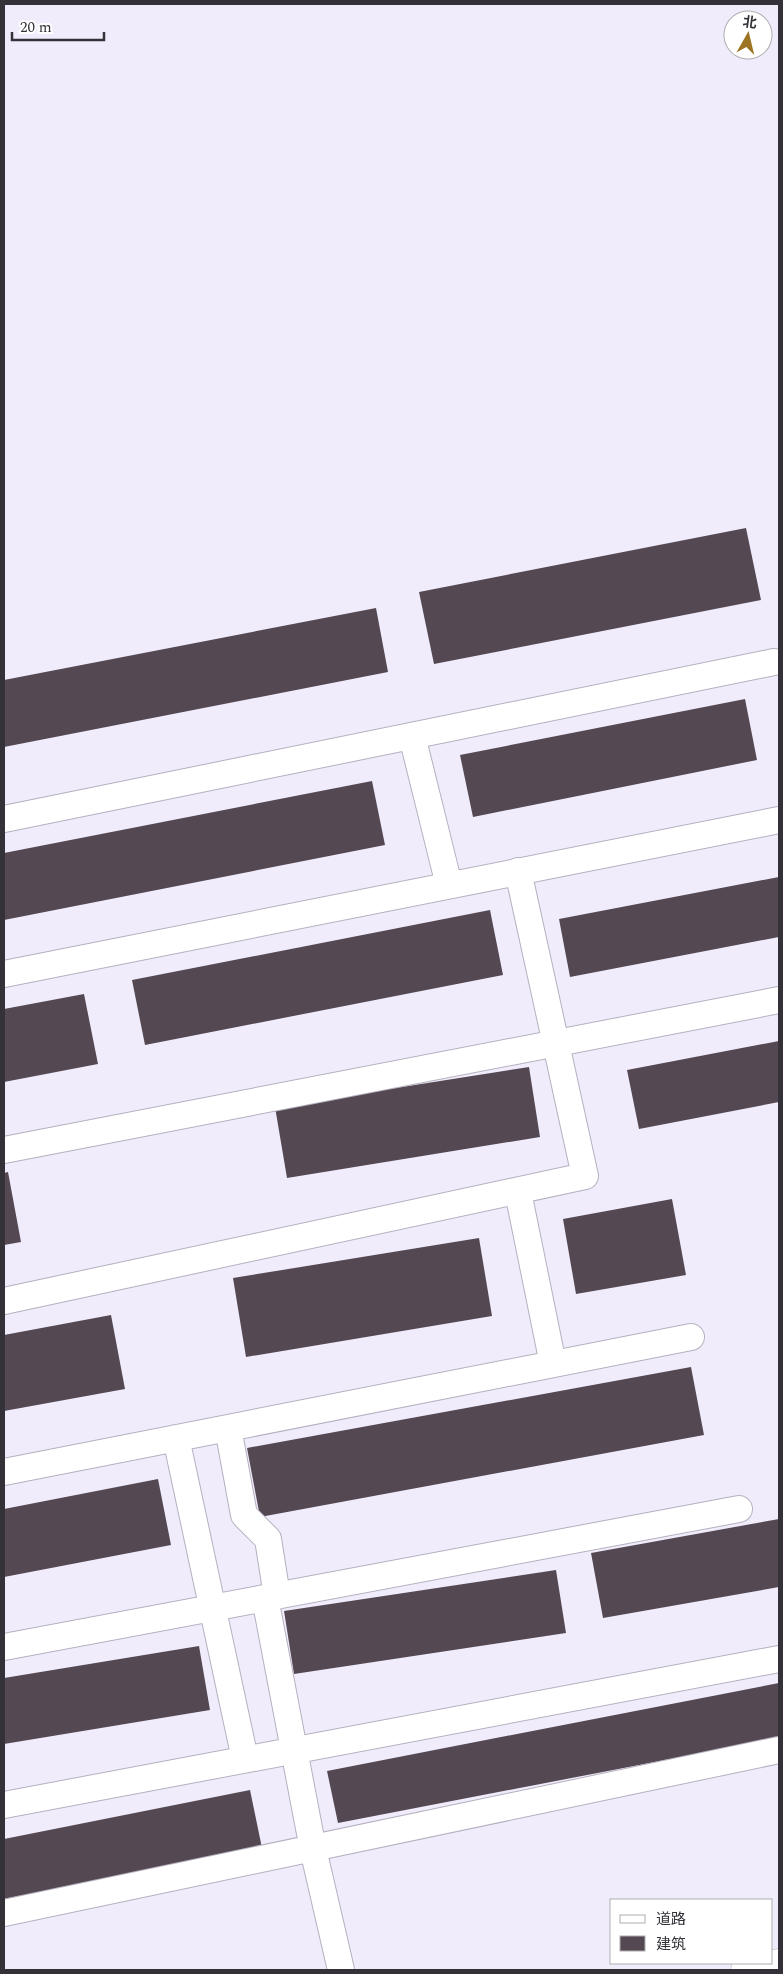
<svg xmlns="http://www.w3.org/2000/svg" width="783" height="1974" viewBox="0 0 783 1974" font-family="Spectral,'Noto Sans SC',serif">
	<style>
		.building { fill: #544953 }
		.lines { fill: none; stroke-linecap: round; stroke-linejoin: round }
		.street-casing { stroke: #b5b0bf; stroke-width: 28 }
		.secondary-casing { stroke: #b5b0bf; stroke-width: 29 }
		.street { stroke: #fff; stroke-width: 26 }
		.secondary { stroke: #fff; stroke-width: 28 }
	</style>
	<rect width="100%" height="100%" fill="#f1ecfc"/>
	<path class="building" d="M 746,528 L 761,600 L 434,664 L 419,592 Z
		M 376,608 L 388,672 L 4,747 L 4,680 Z
		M 745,699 L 757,760 L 473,817 L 460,755 Z
		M 372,781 L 385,845 L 4,920 L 4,853 Z
		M 779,877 L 779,937 L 570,977 L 559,919 Z
		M 490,910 L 503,975 L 145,1045 L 132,980 Z
		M 84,994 L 98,1064 L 4,1082 L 4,1009 Z
		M 779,1041 L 779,1102 L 639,1129 L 627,1070 Z
		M 529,1067 L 540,1137 L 287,1178 L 275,1107 Z
		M 8,1172 L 21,1242 L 4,1245 L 4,1173 Z
		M 672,1199 L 686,1275 L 576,1294 L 563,1219 Z
		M 479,1238 L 492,1316 L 246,1357 L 233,1278 Z
		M 111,1315 L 125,1389 L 4,1411 L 4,1335 Z
		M 691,1367 L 704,1435 L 260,1517 L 247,1448 Z
		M 158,1479 L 171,1545 L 4,1577 L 4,1509 Z
		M 779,1519 L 779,1587 L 603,1618 L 591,1553 Z
		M 556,1570 L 566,1633 L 294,1674 L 284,1611 Z
		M 199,1646 L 210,1710 L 4,1744 L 4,1678 Z
		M 779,1683 L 779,1738 L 338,1823 L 327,1771 Z
		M 250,1790 L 262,1848 L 4,1899 L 4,1839 Z"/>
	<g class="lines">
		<defs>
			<path id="street" d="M 412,736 L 449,885
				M 4,819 L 774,662
				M 4,974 L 779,820
				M 4,1150 L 779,1000
				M 518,1192 L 553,1364
				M 4,1301 L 585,1176 L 518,871
				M 228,1428 L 244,1515 L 268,1539 L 277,1596
				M 176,1438 L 245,1759
				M 4,1472 L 691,1337
				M 265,1598 L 313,1849 L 341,1970
				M 4,1647 L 739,1509
				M 4,1805 L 779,1659
				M 4,1913 L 779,1750"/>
			<path id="secondary" d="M 745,1970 L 779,1963"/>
		</defs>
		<use href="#street" class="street-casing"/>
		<use href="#secondary" class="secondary-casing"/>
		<use href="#street" class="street"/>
		<use href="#secondary" class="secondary"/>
	</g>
	<rect width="783" height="1974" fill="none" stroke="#343238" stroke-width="10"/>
	<rect x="610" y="1899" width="162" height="65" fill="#ffffff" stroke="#aeadaf"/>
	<rect x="620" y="1915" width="25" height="8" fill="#ffffff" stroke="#aeadaf"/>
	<text x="656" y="1924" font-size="15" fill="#343238">道路</text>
	<rect x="620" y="1936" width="25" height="15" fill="#544953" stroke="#aeadaf"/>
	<text x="656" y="1949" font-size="15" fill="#343238">建筑</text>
	<g transform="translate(748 35) rotate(8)"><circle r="24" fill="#ffffff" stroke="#aeadaf"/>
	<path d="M0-4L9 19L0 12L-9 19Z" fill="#9d7422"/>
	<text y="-8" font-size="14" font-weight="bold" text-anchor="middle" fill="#343238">北</text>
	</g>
	<path d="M12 32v8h92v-8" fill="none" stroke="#343238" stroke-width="2.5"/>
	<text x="20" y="32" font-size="15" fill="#343238" stroke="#ffffff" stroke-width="4" paint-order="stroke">20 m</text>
</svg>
